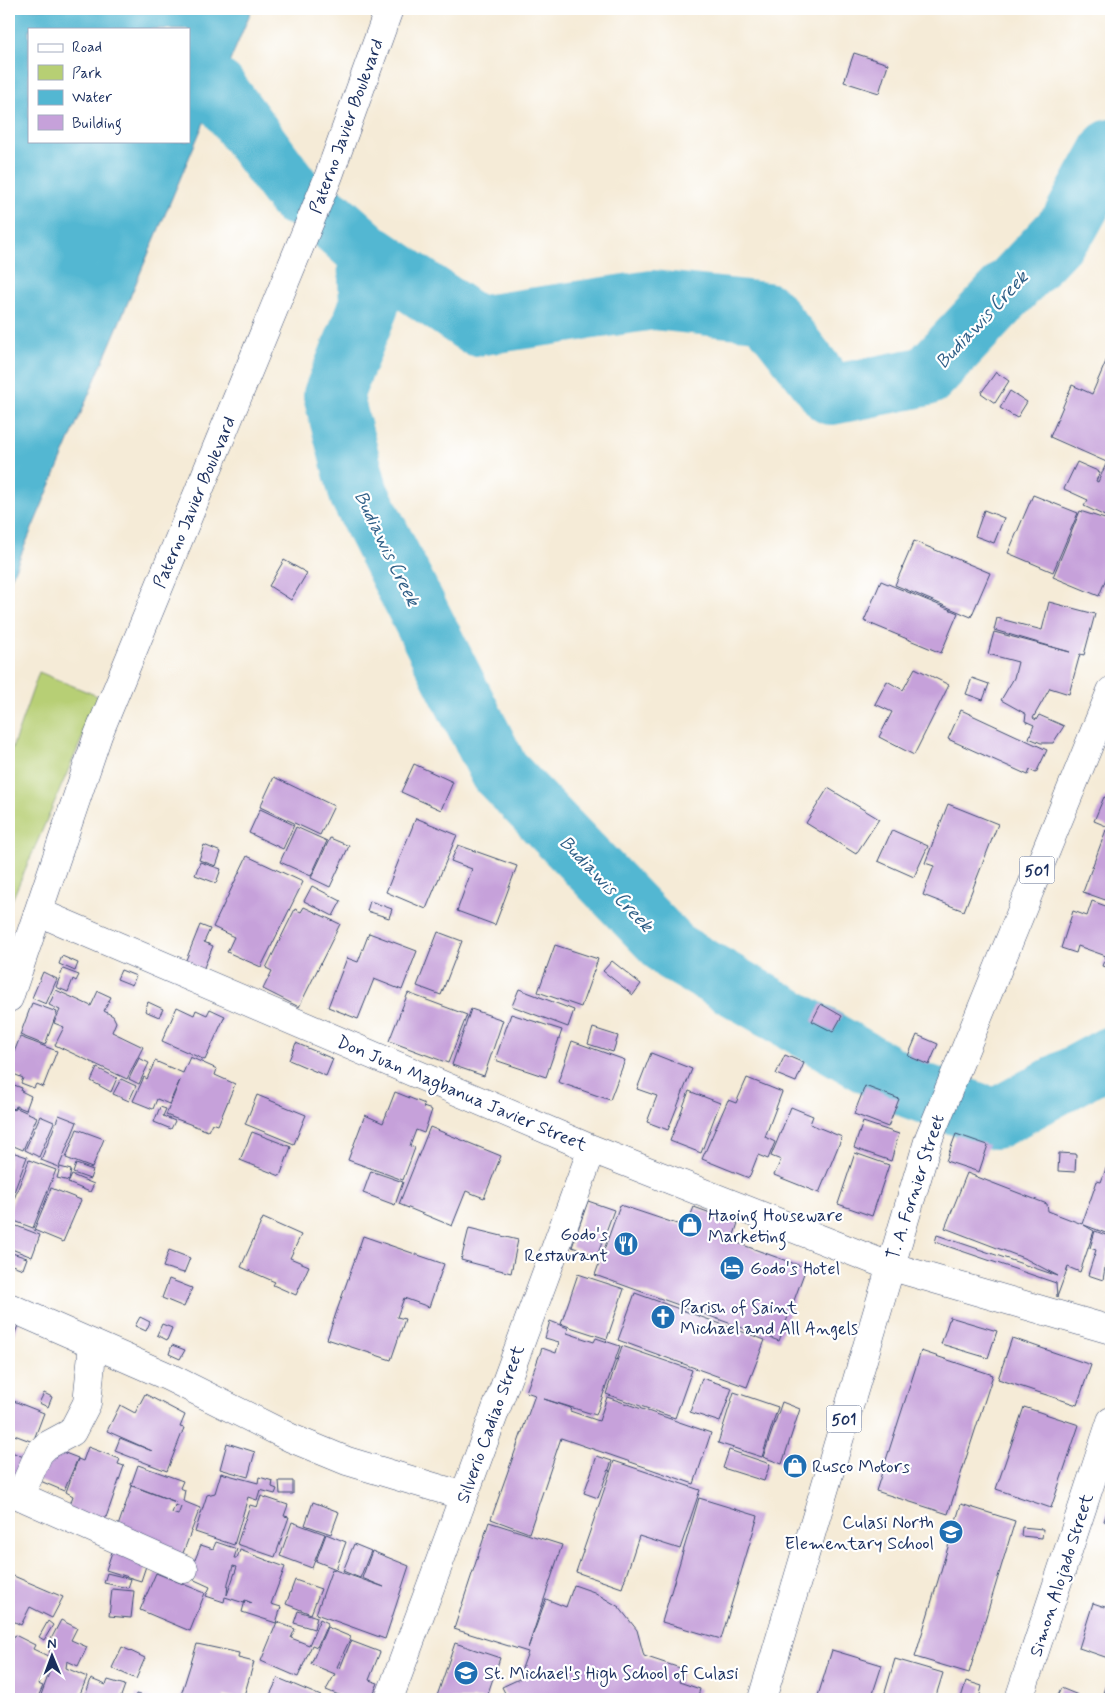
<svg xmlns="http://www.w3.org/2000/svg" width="1120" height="1708" viewBox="0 0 1120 1708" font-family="Mynerve,sans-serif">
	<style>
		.green { fill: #b7cf74; stroke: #697f69 }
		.water { fill: #53b7d2; stroke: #377398; fill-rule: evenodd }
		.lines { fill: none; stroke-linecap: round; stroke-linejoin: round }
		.river { stroke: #53b7d2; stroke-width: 60 }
		.building { fill: #c6a1da; fill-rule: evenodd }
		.minor-casing { stroke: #3c4b70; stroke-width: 29 }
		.major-casing { stroke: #3c4b70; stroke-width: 29 }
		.minor { stroke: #fff; stroke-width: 28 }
		.major { stroke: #fff; stroke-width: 28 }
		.labels { text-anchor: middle; stroke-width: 4.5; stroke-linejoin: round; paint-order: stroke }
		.shield { fill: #fff; stroke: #5f6d8e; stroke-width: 1 }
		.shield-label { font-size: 16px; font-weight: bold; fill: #1b2f5e }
		.street-label { font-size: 18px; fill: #1b2f5e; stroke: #fff }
		.poi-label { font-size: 18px; fill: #1b2f5e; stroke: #fff; text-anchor: start }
		.water-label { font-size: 19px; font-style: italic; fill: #2f5f87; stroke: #fff }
	</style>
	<rect width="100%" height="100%" fill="#fff"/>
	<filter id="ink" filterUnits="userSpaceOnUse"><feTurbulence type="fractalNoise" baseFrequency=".02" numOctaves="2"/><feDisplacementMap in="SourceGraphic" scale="10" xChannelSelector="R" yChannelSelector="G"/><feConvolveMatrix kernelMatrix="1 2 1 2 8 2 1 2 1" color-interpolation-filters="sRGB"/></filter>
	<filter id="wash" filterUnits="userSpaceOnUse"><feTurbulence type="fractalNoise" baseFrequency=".0096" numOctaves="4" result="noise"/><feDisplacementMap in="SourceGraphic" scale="20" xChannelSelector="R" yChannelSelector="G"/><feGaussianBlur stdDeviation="1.12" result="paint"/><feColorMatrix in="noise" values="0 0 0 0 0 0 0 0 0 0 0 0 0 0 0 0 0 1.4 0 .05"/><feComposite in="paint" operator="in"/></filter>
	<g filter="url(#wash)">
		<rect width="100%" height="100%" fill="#f5ebd7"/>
		<path class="green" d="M 39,672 L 100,697 L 9,907 L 9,757 Z"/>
		<path class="water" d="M 9,9 L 252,9 L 9,583 ZM 29,29 L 189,29 L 189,141 L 29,141 Z"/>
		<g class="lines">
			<path class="river" d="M 217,89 L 296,196
				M 330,219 L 367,252 L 476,326 L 653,300 L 766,312 L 831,395 L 927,376 L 1069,225 L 1111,149
				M 367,252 L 369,306 L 333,395 L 359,494 L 500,772 L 674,952 L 912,1089 L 995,1119 L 1111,1056"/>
		</g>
		<g id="blocks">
			<path class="building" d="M 854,53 L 888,64 L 879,93 L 844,82 Z
				M 1107,359 L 1111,361 L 1111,464 L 1050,437 L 1072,385 L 1092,394 Z
				M 996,372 L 1009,381 L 995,403 L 981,393 Z
				M 1010,391 L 1027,402 L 1017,418 L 1000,408 Z
				M 1077,462 L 1100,472 L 1096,481 L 1098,482 L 1106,464 L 1111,466 L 1111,519 L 1084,506 L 1088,500 L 1064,489 Z
				M 1033,495 L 1078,513 L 1053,572 L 1008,553 Z
				M 984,510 L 1004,518 L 994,543 L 975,536 Z
				M 1080,511 L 1111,521 L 1111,566 L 1099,596 L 1053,577 Z
				M 914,541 L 990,573 L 971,617 L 895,585 Z
				M 284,560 L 307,573 L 291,600 L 269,586 Z
				M 881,581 L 958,613 L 941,653 L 864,621 Z
				M 1049,602 L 1095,614 L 1084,655 L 1080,654 L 1069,694 L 1050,688 L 1033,718 L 1036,720 L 1039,715 L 1064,726 L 1053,743 L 1041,743 L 1029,738 L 1034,725 L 1025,721 L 1026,714 L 1001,700 L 1014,678 L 1018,662 L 988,654 L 994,632 L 1070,652 L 994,630 L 997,618 L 1042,630 Z
				M 915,668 L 949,685 L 914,755 L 879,737 L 892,712 L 875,704 L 887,681 L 903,690 Z
				M 972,678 L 989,684 L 983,700 L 966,694 Z
				M 961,710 L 1047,750 L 1036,773 L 1030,770 L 1028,775 L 948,739 Z
				M 414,764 L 453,782 L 441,810 L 401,792 Z
				M 274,777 L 334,806 L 320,835 L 260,807 Z
				M 828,788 L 879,819 L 856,854 L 806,823 Z
				M 1111,788 L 1111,828 L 1094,821 L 1104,797 L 1107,798 Z
				M 948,804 L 998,824 L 964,911 L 923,895 L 934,866 L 925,863 Z
				M 260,809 L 294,825 L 283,849 L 249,833 Z
				M 416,818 L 457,835 L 426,909 L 386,892 Z
				M 296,827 L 327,841 L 311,876 L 280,862 Z
				M 892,830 L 928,846 L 914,877 L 878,861 Z
				M 1106,830 L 1111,831 L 1111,902 L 1083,892 Z
				M 330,838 L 349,846 L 330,887 L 311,878 Z
				M 204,845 L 221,852 L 216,866 L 199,860 Z
				M 458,845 L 517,866 L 495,925 L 457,911 L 472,869 L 451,861 Z
				M 247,856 L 303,882 L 261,967 L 227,952 L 234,937 L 213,927 Z
				M 200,862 L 221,869 L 216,883 L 195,875 Z
				M 312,886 L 341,901 L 333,916 L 304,901 Z
				M 370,901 L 392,909 L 389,918 L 367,911 Z
				M 1092,901 L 1111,908 L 1111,969 L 1102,966 L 1106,956 L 1078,946 L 1076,953 L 1061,948 L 1073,911 L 1087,916 Z
				M 304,907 L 340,924 L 299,1007 L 263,989 L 272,971 L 266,968 L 295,909 L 301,912 Z
				M 200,925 L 210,929 L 204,942 L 213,946 L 202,972 L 184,965 Z
				M 438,932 L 462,941 L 441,995 L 417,986 Z
				M 369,933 L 417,951 L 402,990 L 374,979 L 358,1019 L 328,1007 L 347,958 L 358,962 Z
				M 555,945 L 598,959 L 581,1007 L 538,992 Z
				M 62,956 L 78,963 L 75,971 L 59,964 Z
				M 612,961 L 641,984 L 633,995 L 603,971 Z
				M 63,969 L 79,975 L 76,981 L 73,979 L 68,992 L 56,987 Z
				M 121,970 L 136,976 L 132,985 L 117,979 Z
				M 43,972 L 57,979 L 46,1004 L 32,998 Z
				M 519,989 L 574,1010 L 568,1027 L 512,1006 Z
				M 56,990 L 91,1006 L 98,991 L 111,997 L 104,1011 L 113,1016 L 116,1022 L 112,1032 L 143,1047 L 127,1079 L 55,1045 L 64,1027 L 54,1023 L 60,1010 L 49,1005 Z
				M 408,993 L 467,1015 L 448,1063 L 389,1041 Z
				M 148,1002 L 163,1009 L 159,1017 L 145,1011 Z
				M 32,1003 L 57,1012 L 45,1045 L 20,1035 Z
				M 821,1004 L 842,1016 L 833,1032 L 812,1021 Z
				M 177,1007 L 194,1015 L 196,1010 L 207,1015 L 210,1009 L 225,1016 L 205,1060 L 162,1041 Z
				M 471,1009 L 503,1020 L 484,1076 L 452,1065 Z
				M 511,1014 L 562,1030 L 546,1077 L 495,1060 Z
				M 593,1028 L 618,1036 L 613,1052 L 588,1044 Z
				M 917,1035 L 938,1044 L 929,1065 L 908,1056 Z
				M 20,1037 L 57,1051 L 43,1087 L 36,1084 L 34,1088 L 21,1083 L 23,1078 L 9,1072 L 9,1065 Z
				M 572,1041 L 625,1060 L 610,1100 L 558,1082 Z
				M 296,1043 L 333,1059 L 326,1076 L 289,1060 Z
				M 651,1053 L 692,1069 L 668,1130 L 647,1122 L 657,1096 L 637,1089 Z
				M 785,1055 L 804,1063 L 796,1082 L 776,1074 Z
				M 190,1057 L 217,1069 L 215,1075 L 235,1084 L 218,1125 L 212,1123 L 208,1131 L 166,1115 L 180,1080 L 169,1104 L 157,1099 L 153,1109 L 133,1101 L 144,1077 L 147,1079 L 155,1061 L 183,1073 Z
				M 139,1058 L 149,1063 L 139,1084 L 129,1079 Z
				M 97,1068 L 117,1078 L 111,1092 L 91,1081 Z
				M 747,1078 L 782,1092 L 765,1137 L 775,1142 L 768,1159 L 758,1155 L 749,1178 L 702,1159 L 728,1100 L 736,1103 Z
				M 121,1079 L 136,1086 L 129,1101 L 113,1094 Z
				M 9,1083 L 22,1088 L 21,1091 L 31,1096 L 26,1110 L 16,1106 L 15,1109 L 9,1107 Z
				M 865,1086 L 899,1099 L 888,1127 L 854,1114 Z
				M 689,1091 L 720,1103 L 701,1153 L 670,1141 Z
				M 395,1092 L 425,1104 L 423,1107 L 432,1110 L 424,1133 L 416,1130 L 410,1146 L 415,1148 L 403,1180 L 348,1160 L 365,1115 L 383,1123 Z
				M 257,1095 L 306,1115 L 294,1144 L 245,1124 Z
				M 160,1107 L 166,1109 L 163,1116 L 175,1121 L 171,1129 L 154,1122 Z
				M 791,1107 L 813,1116 L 810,1124 L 842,1137 L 819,1193 L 774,1175 L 781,1160 L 771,1156 Z
				M 17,1108 L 37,1117 L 23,1150 L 9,1144 L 9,1116 L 11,1109 L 15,1110 Z
				M 59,1115 L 77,1122 L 59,1167 L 41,1160 Z
				M 40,1116 L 54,1122 L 39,1157 L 25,1150 Z
				M 863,1122 L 899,1134 L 891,1161 L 854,1148 Z
				M 430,1127 L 501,1156 L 484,1198 L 466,1191 L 452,1226 L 399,1204 Z
				M 77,1129 L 104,1139 L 92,1168 L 66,1158 Z
				M 252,1132 L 291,1147 L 280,1176 L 240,1160 Z
				M 956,1134 L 988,1145 L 979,1172 L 946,1161 Z
				M 9,1151 L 27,1157 L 14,1192 L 9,1190 Z
				M 855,1153 L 889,1165 L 872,1216 L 838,1204 Z
				M 1059,1153 L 1076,1154 L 1075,1172 L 1058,1171 Z
				M 29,1160 L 56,1170 L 33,1228 L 9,1219 L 9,1212 Z
				M 76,1164 L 93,1170 L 90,1179 L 73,1173 Z
				M 1107,1166 L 1111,1167 L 1111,1235 L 1084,1225 L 1094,1231 L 1080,1272 L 1068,1267 L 1057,1297 L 1056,1283 L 935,1242 L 937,1235 L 1058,1276 L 1026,1259 L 945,1228 L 967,1173 L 1047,1204 L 1048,1211 L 1082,1224 L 1097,1181 L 1101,1182 Z
				M 60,1167 L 71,1170 L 69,1181 L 57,1178 Z
				M 371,1171 L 403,1182 L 395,1205 L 363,1193 Z
				M 72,1175 L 94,1184 L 90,1192 L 68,1183 Z
				M 51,1188 L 81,1200 L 63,1242 L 34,1230 Z
				M 588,1201 L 614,1210 L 597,1256 L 572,1247 Z
				M 620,1205 L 686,1227 L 694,1207 L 738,1223 L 732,1241 L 806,1268 L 779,1341 L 595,1275 Z
				M 263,1218 L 301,1235 L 290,1258 L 309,1266 L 296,1295 L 273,1285 L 275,1282 L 241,1267 Z
				M 9,1223 L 40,1235 L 32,1257 L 9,1248 Z
				M 469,1228 L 518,1240 L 511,1273 L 461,1260 Z
				M 1095,1231 L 1111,1237 L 1111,1250 L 1108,1249 L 1103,1280 L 1088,1275 L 1096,1250 L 1090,1248 Z
				M 363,1236 L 444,1264 L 429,1307 L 404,1298 L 397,1317 L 405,1319 L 391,1360 L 327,1339 Z
				M 169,1250 L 190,1258 L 184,1273 L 163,1267 Z
				M 9,1252 L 27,1258 L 23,1269 L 9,1264 Z
				M 578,1274 L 624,1289 L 607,1339 L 561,1324 Z
				M 169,1279 L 192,1288 L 184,1307 L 162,1298 Z
				M 635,1293 L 765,1340 L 747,1387 L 618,1340 Z
				M 140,1317 L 150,1322 L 146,1331 L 135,1326 Z
				M 950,1317 L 997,1331 L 988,1358 L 941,1344 Z
				M 9,1320 L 19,1323 L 13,1338 L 9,1336 Z
				M 550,1321 L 568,1328 L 567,1333 L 594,1342 L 596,1338 L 620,1346 L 596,1415 L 544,1399 L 571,1408 L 570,1411 L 599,1421 L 607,1397 L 711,1433 L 694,1484 L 561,1438 L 529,1533 L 491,1519 L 535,1395 L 526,1392 L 542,1348 L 556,1353 L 559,1342 L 545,1338 Z
				M 162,1324 L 172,1328 L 167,1340 L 157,1335 Z
				M 1012,1338 L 1091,1365 L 1077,1405 L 998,1379 Z
				M 172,1345 L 185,1350 L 180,1359 L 169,1354 Z
				M 622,1346 L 692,1370 L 675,1418 L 606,1394 Z
				M 921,1351 L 993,1375 L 948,1514 L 876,1491 Z
				M 702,1378 L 732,1388 L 720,1422 L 690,1412 Z
				M 734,1392 L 778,1407 L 762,1457 L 718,1443 Z
				M 44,1393 L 52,1397 L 48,1407 L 39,1403 Z
				M 145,1394 L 185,1415 L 180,1427 L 184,1428 L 167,1471 L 115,1451 L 120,1438 L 152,1451 L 107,1431 L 120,1405 L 135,1413 Z
				M 11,1400 L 44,1413 L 33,1442 L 9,1433 L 9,1407 Z
				M 782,1402 L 800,1409 L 782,1464 L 763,1457 Z
				M 1024,1407 L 1079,1425 L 1051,1508 L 996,1489 Z
				M 227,1443 L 255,1452 L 248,1477 L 220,1469 Z
				M 88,1447 L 120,1459 L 118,1464 L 124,1466 L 103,1526 L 67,1513 L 73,1496 L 66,1492 L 78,1459 L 83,1461 Z
				M 52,1448 L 78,1458 L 64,1491 L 38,1480 Z
				M 729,1450 L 770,1464 L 764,1481 L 723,1468 Z
				M 9,1451 L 31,1460 L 9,1487 Z
				M 597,1456 L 612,1461 L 598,1498 L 584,1493 Z
				M 614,1461 L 700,1490 L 680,1549 L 639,1536 L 622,1588 L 576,1572 Z
				M 138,1465 L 183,1481 L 180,1488 L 185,1490 L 183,1501 L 200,1508 L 180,1561 L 142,1541 L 144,1536 L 118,1526 L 132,1486 L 176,1502 L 131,1485 ZM 175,1505 L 181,1507 L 178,1515 L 172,1513 Z
				M 221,1473 L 258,1483 L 259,1477 L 273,1481 L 272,1487 L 277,1489 L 275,1494 L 260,1490 L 257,1500 L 248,1497 L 234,1545 L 195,1532 L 207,1495 L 215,1493 Z
				M 279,1481 L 293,1481 L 293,1494 L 280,1494 Z
				M 261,1496 L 288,1505 L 284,1516 L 289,1517 L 275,1557 L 237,1544 L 250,1505 L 257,1507 Z
				M 699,1498 L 758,1516 L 721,1639 L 662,1622 Z
				M 1111,1500 L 1111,1524 L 1104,1521 Z
				M 313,1502 L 339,1512 L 331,1534 L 305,1525 Z
				M 961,1504 L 1015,1521 L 969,1673 L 915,1657 Z
				M 292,1522 L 325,1534 L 312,1568 L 280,1556 Z
				M 489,1522 L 562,1545 L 528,1648 L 546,1599 L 566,1607 L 574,1585 L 594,1592 L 619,1607 L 637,1630 L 644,1656 L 683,1669 L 679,1682 L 700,1689 L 697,1699 L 508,1699 L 502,1687 L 530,1674 L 521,1671 L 528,1652 L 454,1629 Z
				M 1022,1527 L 1043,1529 L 1042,1538 L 1021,1536 Z
				M 326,1534 L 346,1542 L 336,1569 L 316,1561 Z
				M 216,1542 L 237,1549 L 234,1558 L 237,1558 L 240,1550 L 285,1567 L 271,1604 L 281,1607 L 276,1623 L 242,1612 L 245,1601 L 252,1603 L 245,1600 L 244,1603 L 225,1597 L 224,1602 L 206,1596 L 210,1587 L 188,1577 L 201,1545 L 213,1549 ZM 233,1566 L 237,1567 L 227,1595 L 228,1583 Z
				M 354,1544 L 371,1551 L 360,1578 L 343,1571 Z
				M 113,1549 L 148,1560 L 141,1581 L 106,1570 Z
				M 372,1551 L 409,1566 L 385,1639 L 316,1614 L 332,1569 L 384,1587 L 362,1578 Z
				M 107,1573 L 131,1579 L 128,1588 L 104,1583 Z
				M 156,1573 L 205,1593 L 190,1631 L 140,1610 Z
				M 9,1574 L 63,1597 L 52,1618 L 30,1607 L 21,1625 L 9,1619 Z
				M 295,1580 L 321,1589 L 311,1614 L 286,1604 Z
				M 112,1589 L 134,1591 L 131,1618 L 109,1616 Z
				M 1093,1603 L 1111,1609 L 1111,1659 L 1079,1648 Z
				M 298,1611 L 317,1617 L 314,1629 L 294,1623 Z
				M 320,1619 L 328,1623 L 317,1647 L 312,1645 L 298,1677 L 261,1661 L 277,1622 L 295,1629 L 291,1638 L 309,1645 Z
				M 61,1620 L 77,1628 L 71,1640 L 87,1647 L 78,1666 L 67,1661 L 66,1668 L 87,1677 L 78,1699 L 52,1699 L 41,1695 L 52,1665 L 55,1665 L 56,1660 L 49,1652 L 55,1641 L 51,1639 Z
				M 48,1621 L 53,1625 L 44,1640 L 39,1637 Z
				M 327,1627 L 351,1637 L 337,1667 L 340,1668 L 351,1641 L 380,1652 L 369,1680 L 378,1683 L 371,1699 L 349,1699 L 326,1690 L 335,1674 L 311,1664 Z
				M 15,1635 L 35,1645 L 33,1649 L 50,1657 L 38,1684 L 43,1686 L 37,1699 L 9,1699 L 9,1649 Z
				M 455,1643 L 500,1658 L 486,1699 L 436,1699 Z
				M 197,1644 L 239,1653 L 238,1658 L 254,1662 L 243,1699 L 224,1695 L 223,1699 L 180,1698 Z
				M 122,1647 L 145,1658 L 136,1679 L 112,1668 Z
				M 832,1650 L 882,1665 L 871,1699 L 817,1699 Z
				M 895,1659 L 943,1673 L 935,1699 L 883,1699 Z
				M 1110,1673 L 1111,1699 L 1101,1699 Z
				M 278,1678 L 328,1699 L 268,1699 Z
				M 91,1679 L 106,1685 L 108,1680 L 125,1685 L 120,1699 L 84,1699 Z
				M 966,1681 L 982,1686 L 979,1699 L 961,1698 Z
				M 1061,1688 L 1078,1695 L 1076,1699 L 1056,1699 Z
				M 136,1694 L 153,1699 L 135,1699 Z"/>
		</g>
	</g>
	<g filter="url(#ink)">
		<use href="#blocks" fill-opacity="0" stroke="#3c4b70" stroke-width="1"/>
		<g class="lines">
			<defs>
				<path id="minor" d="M 38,912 L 592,1149 L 889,1266 L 1111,1330
					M 9,998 L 98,735 L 328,178 L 389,9
					M 9,1307 L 169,1377 L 291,1438 L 347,1461 L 464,1496
					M 9,1491 L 184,1569
					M 20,1496 L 39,1453 L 46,1446 L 72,1432 L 87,1403 L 93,1344
					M 389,1699 L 592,1149
					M 1019,1699 L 1111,1421"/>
				<path id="major" d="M 762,1699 L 929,1138 L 1111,691"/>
			</defs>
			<use href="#minor" class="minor-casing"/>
			<use href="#major" class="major-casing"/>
			<use href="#minor" class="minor"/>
			<use href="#major" class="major"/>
		</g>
	</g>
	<defs>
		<symbol id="shop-disc" viewBox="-11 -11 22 22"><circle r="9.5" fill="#1f6fb2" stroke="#fff"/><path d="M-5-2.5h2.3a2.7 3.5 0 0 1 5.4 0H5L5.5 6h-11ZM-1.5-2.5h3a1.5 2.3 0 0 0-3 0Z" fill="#fff"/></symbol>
		<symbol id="restaurant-disc" viewBox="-11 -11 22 22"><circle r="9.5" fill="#1f6fb2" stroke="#fff"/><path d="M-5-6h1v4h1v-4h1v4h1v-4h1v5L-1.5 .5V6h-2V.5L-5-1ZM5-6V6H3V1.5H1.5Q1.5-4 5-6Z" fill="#fff"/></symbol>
		<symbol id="hotel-disc" viewBox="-11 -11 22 22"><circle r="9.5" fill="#1f6fb2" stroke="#fff"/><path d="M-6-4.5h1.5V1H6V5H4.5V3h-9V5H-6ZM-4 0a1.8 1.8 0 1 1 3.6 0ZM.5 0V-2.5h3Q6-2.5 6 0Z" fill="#fff"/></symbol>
		<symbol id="church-disc" viewBox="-11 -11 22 22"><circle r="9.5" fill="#1f6fb2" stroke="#fff"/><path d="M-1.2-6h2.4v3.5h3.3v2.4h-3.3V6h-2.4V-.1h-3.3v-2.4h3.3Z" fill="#fff"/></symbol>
		<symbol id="school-disc" viewBox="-11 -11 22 22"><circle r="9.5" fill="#1f6fb2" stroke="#fff"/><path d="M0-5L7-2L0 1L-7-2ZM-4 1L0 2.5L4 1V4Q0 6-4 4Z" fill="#fff"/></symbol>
	</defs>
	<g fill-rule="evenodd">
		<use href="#shop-disc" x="676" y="1211" width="28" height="28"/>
		<use href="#restaurant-disc" x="612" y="1230" width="28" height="28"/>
		<use href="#hotel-disc" x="718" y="1254" width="28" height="28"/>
		<use href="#church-disc" x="649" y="1303" width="28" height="28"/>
		<use href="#shop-disc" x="781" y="1452" width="28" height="28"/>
		<use href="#school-disc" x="937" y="1518" width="28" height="28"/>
		<use href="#school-disc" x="452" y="1659" width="28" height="28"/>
	</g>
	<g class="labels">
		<g class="shield">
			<rect x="1019.5" y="856.5" width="35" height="27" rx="4"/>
			<rect x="826.5" y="1405.5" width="35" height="27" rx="4"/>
		</g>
		<g class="shield-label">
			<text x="1037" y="876">501</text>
			<text x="844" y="1425">501</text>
		</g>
		<g class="street-label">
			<text transform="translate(346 126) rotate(-70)" y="6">Paterno Javier Boulevard</text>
			<text transform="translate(194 502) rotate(-67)" y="6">Paterno Javier Boulevard</text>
			<text transform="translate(462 1093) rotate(23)" y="6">Don Juan Magbanua Javier Street</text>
			<text transform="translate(915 1187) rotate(-72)" y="6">T. A. Fornier Street</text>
			<text transform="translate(490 1424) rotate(-70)" y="6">Silverio Cadiao Street</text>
			<text transform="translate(1061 1575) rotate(-72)" y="6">Simon Alojado Street</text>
		</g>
		<g class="poi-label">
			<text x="708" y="1221">Haoing Houseware<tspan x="708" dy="21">Marketing</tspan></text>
			<text x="608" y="1240" text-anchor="end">Godo's<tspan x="608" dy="21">Restaurant</tspan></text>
			<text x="750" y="1274">Godo's Hotel</text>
			<text x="680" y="1313">Parish of Saint<tspan x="680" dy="21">Michael and All Angels</tspan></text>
			<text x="812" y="1472">Rusco Motors</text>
			<text x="934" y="1528" text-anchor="end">Culasi North<tspan x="934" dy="21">Elementary School</tspan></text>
			<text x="484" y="1679">St. Michael's High School of Culasi</text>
		</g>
		<g class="water-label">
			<text transform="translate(981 319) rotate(-47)" y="7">Budiawis Creek</text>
			<text transform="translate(388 548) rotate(64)" y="7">Budiawis Creek</text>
			<text transform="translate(607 883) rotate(46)" y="7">Budiawis Creek</text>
		</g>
	</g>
	<rect width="1120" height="1708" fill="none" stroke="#fff" stroke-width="30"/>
	<rect x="28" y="28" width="162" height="115" fill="#ffffff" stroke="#a4acbf"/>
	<rect x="38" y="44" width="25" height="8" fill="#ffffff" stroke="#a4acbf"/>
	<text x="72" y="52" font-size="15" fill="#1b2f5e">Road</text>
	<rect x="38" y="65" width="25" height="15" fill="#b7cf74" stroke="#a4acbf"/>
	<text x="72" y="78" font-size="15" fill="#1b2f5e">Park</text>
	<rect x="38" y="90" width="25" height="15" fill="#53b7d2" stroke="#a4acbf"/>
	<text x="72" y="102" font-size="15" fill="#1b2f5e">Water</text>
	<rect x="38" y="115" width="25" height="15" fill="#c6a1da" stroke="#a4acbf"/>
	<text x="72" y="128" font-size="15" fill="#1b2f5e">Building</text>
	<g transform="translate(52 1656) rotate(359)" stroke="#ffffff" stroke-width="4" paint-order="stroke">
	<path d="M0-4L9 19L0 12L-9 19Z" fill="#1b2f5e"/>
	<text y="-8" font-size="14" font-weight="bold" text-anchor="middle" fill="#1b2f5e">N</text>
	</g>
</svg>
